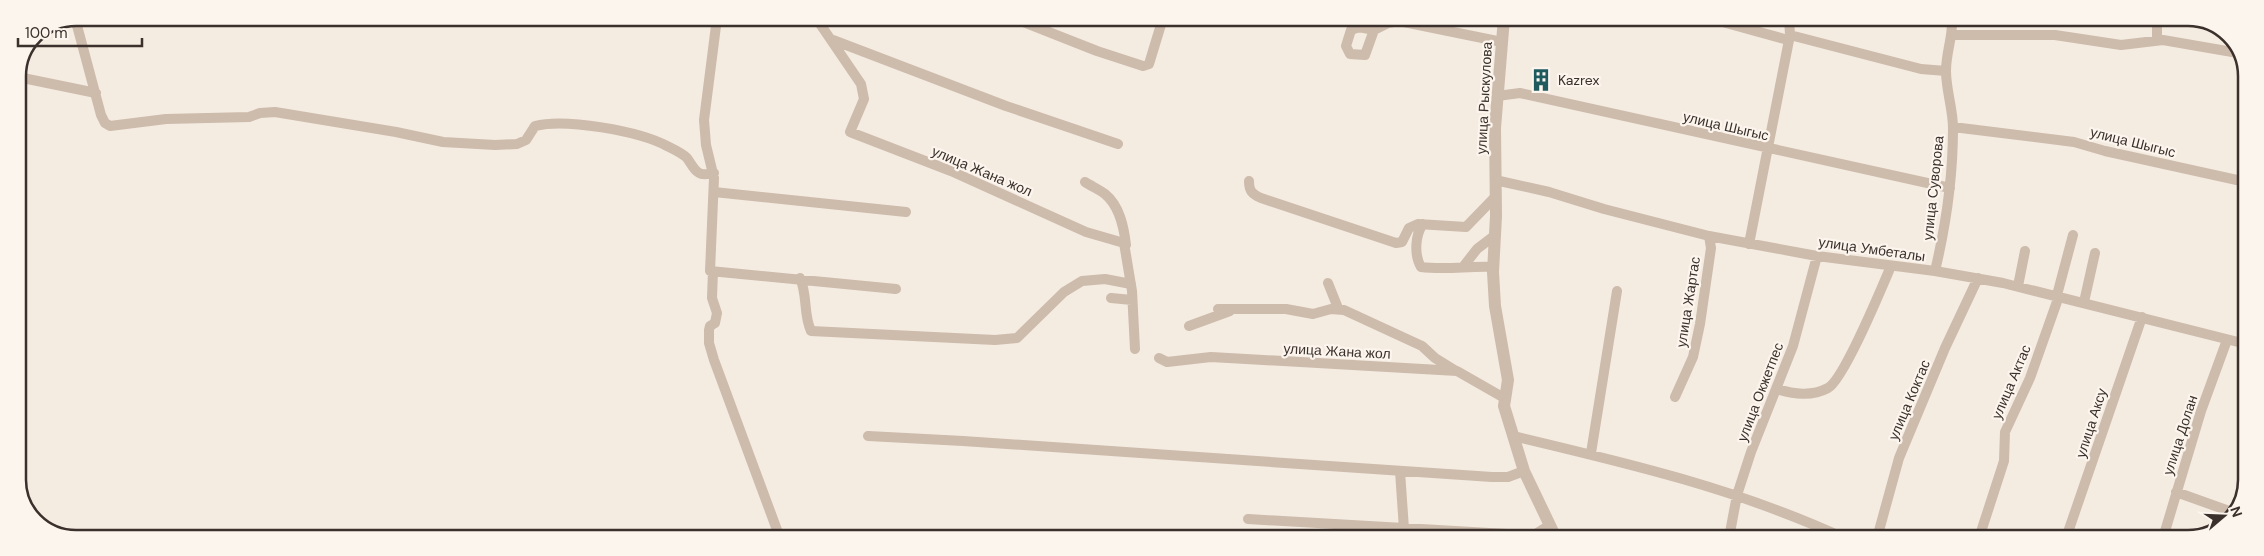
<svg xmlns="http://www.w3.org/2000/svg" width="2264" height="556" viewBox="0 0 2264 556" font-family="'DM Sans',sans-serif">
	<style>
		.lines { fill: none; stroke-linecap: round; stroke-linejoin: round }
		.minor { stroke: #cdbbac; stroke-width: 10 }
		.tertiary { stroke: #cdbbac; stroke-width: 12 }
		.labels { text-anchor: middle; stroke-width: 4.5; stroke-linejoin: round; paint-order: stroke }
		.poi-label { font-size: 14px; fill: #3b302b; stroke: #fbf5ee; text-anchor: start }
		.street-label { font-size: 14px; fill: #3b302b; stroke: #fbf5ee }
		.rim { fill: none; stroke: #3b302b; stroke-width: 2.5 }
	</style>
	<rect width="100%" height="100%" fill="#f4ebe1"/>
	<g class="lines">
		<path class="minor" d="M 75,18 L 101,115 L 105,123 L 110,126 L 166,119 L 249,117 L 260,113 L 275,112 L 396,132 L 443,142 L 495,145 L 517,144 L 526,140 L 535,126 C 565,118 639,131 667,146 C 673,149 682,153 687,158 C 691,163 695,173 702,174 C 706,175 711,173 714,173
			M 717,18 L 704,120 L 706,145 L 714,178 L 710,271 L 896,289
			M 816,18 L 861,84 L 864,99 L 850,132 L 951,171 L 1086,232 L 1124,243 L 1132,291 L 1135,349
			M 1013,18 L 1097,51 L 1143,66 L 1149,64 L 1163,18
			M 1708,18 L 1788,40
			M 1374,30 L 1359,27 L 1351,30 L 1346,46 L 1350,54 L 1365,55 L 1374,30 L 1388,23 L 1399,21 L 1502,42
			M 1790,35 L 1921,69 L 1946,71
			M 1953,35 L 2055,35 L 2121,45 L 2163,40 L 2238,53
			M 833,40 L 1006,106 L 1118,144
			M 2157,41 L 2157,19
			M 18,77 L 96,93
			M 1497,96 L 1520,93 L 1950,188
			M 1953,127 L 2074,142 L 2105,151 L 2246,182
			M 1495,180 L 1549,192 L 1604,209 L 1709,236 L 1817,256 L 1935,271 L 2003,283 L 2246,344
			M 1249,181 C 1249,191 1252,194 1261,198 L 1396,243 L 1402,242 L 1409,228 L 1418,224 L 1466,227 L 1495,197
			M 1085,182 C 1091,186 1100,190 1105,194 C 1120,206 1124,228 1126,245
			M 714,192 L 906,212
			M 1423,224 C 1415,235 1414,255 1421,267 C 1445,270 1468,266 1493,267
			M 1749,244 L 1790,35 L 1789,18
			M 1463,267 L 1477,249 L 1494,236
			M 713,271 L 712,298 L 717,313 L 715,323 L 710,326 L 709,330 L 709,343 L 714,360 L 780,538
			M 1935,271 C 1946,225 1953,175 1953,128 C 1953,109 1946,90 1946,71 C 1946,52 1953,37 1952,19
			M 800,278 C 808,296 803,314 811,331 L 995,340 L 1017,338 L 1064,292 L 1082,281 L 1105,279 L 1131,284
			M 1328,283 L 1338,308
			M 2018,286 L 2025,251
			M 2057,295 L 2073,235
			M 1111,298 L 1132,300
			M 2084,302 L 2095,253
			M 1218,309 L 1286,309 L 1313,314 L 1331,309 L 1344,310 L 1422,346 L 1435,358 L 1456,371
			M 1189,326 L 1230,311
			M 1159,358 L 1167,362 L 1211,357 L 1457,371 L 1506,399
			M 1776,389 C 1794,394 1811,397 1828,388 C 1844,379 1882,287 1891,266
			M 1675,397 L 1693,357 L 1700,324 L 1711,248 L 1709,236
			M 868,436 L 963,441 L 1492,477 L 1508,477 L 1524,471
			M 1513,436 C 1627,463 1738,489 1844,538
			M 1591,453 L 1617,291
			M 1400,471 L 1404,529
			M 2176,492 L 2232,512
			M 1248,519 L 1524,535 L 1534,535 L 1550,525
			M 1729,538 L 1737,495 L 1751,452 L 1793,346 L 1817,256
			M 1877,538 L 1899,458 L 1945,348 L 1978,278
			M 1979,538 L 2004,461 L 2005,432 L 2030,378 L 2059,296
			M 2066,538 L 2142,317
			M 2163,538 L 2201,411 L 2227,340"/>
		<path class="tertiary" d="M 1504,18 L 1495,128 L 1496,216 L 1493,272 L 1495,306 L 1508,380 L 1504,406 L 1524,471 L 1556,538"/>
	</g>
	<defs>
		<symbol id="building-bare" viewBox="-9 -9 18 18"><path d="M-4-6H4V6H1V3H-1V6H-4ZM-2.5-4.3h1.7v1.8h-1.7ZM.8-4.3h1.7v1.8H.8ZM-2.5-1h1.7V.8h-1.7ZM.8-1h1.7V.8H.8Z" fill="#1f5a5e" stroke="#fbf5ee" stroke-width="2.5" paint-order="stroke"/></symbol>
	</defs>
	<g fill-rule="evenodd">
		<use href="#building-bare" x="1525" y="64" width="32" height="32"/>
	</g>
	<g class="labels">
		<g class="poi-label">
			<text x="1558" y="85">Kazrex</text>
		</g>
		<g class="street-label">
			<text transform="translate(1484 98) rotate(-87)" y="5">улица Рыскулова</text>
			<text transform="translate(1726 126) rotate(13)" y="5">улица Шыгыс</text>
			<text transform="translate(2133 142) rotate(14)" y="5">улица Шыгыс</text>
			<text transform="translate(982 171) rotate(23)" y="5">улица Жана жол</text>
			<text transform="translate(1933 188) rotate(-84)" y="5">улица Суворова</text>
			<text transform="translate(1872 249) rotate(8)" y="5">улица Умбеталы</text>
			<text transform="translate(1688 302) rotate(-81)" y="5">улица Жартас</text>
			<text transform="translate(1337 351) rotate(3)" y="5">улица Жана жол</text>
			<text transform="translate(2011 382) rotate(-67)" y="5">улица Актас</text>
			<text transform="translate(1760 392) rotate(-69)" y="5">улица Окжетпес</text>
			<text transform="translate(1909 400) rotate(-67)" y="5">улица Коктас</text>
			<text transform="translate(2091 423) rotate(-72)" y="5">улица Аксу</text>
			<text transform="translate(2180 435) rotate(-72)" y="5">улица Долан</text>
		</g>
	</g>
	<path d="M0 0H2264V556H0ZM76 26H2188A50 50 0 0 1 2238 76V480A50 50 0 0 1 2188 530H76A50 50 0 0 1 26 480V76A50 50 0 0 1 76 26Z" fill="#fbf5ee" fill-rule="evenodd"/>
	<path class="rim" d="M76 26H2188A50 50 0 0 1 2238 76V480A50 50 0 0 1 2188 530H76A50 50 0 0 1 26 480V76A50 50 0 0 1 76 26Z"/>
	<g transform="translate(2224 516) rotate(71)" stroke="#fbf5ee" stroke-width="4" paint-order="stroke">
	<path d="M0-4L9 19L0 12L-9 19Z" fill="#3b302b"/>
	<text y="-8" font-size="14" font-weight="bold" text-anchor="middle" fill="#3b302b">N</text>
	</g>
	<path d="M18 38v8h124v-8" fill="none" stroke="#3b302b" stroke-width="2.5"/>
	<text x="25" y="38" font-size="15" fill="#3b302b" stroke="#fbf5ee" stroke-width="4" paint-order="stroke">100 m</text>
</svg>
